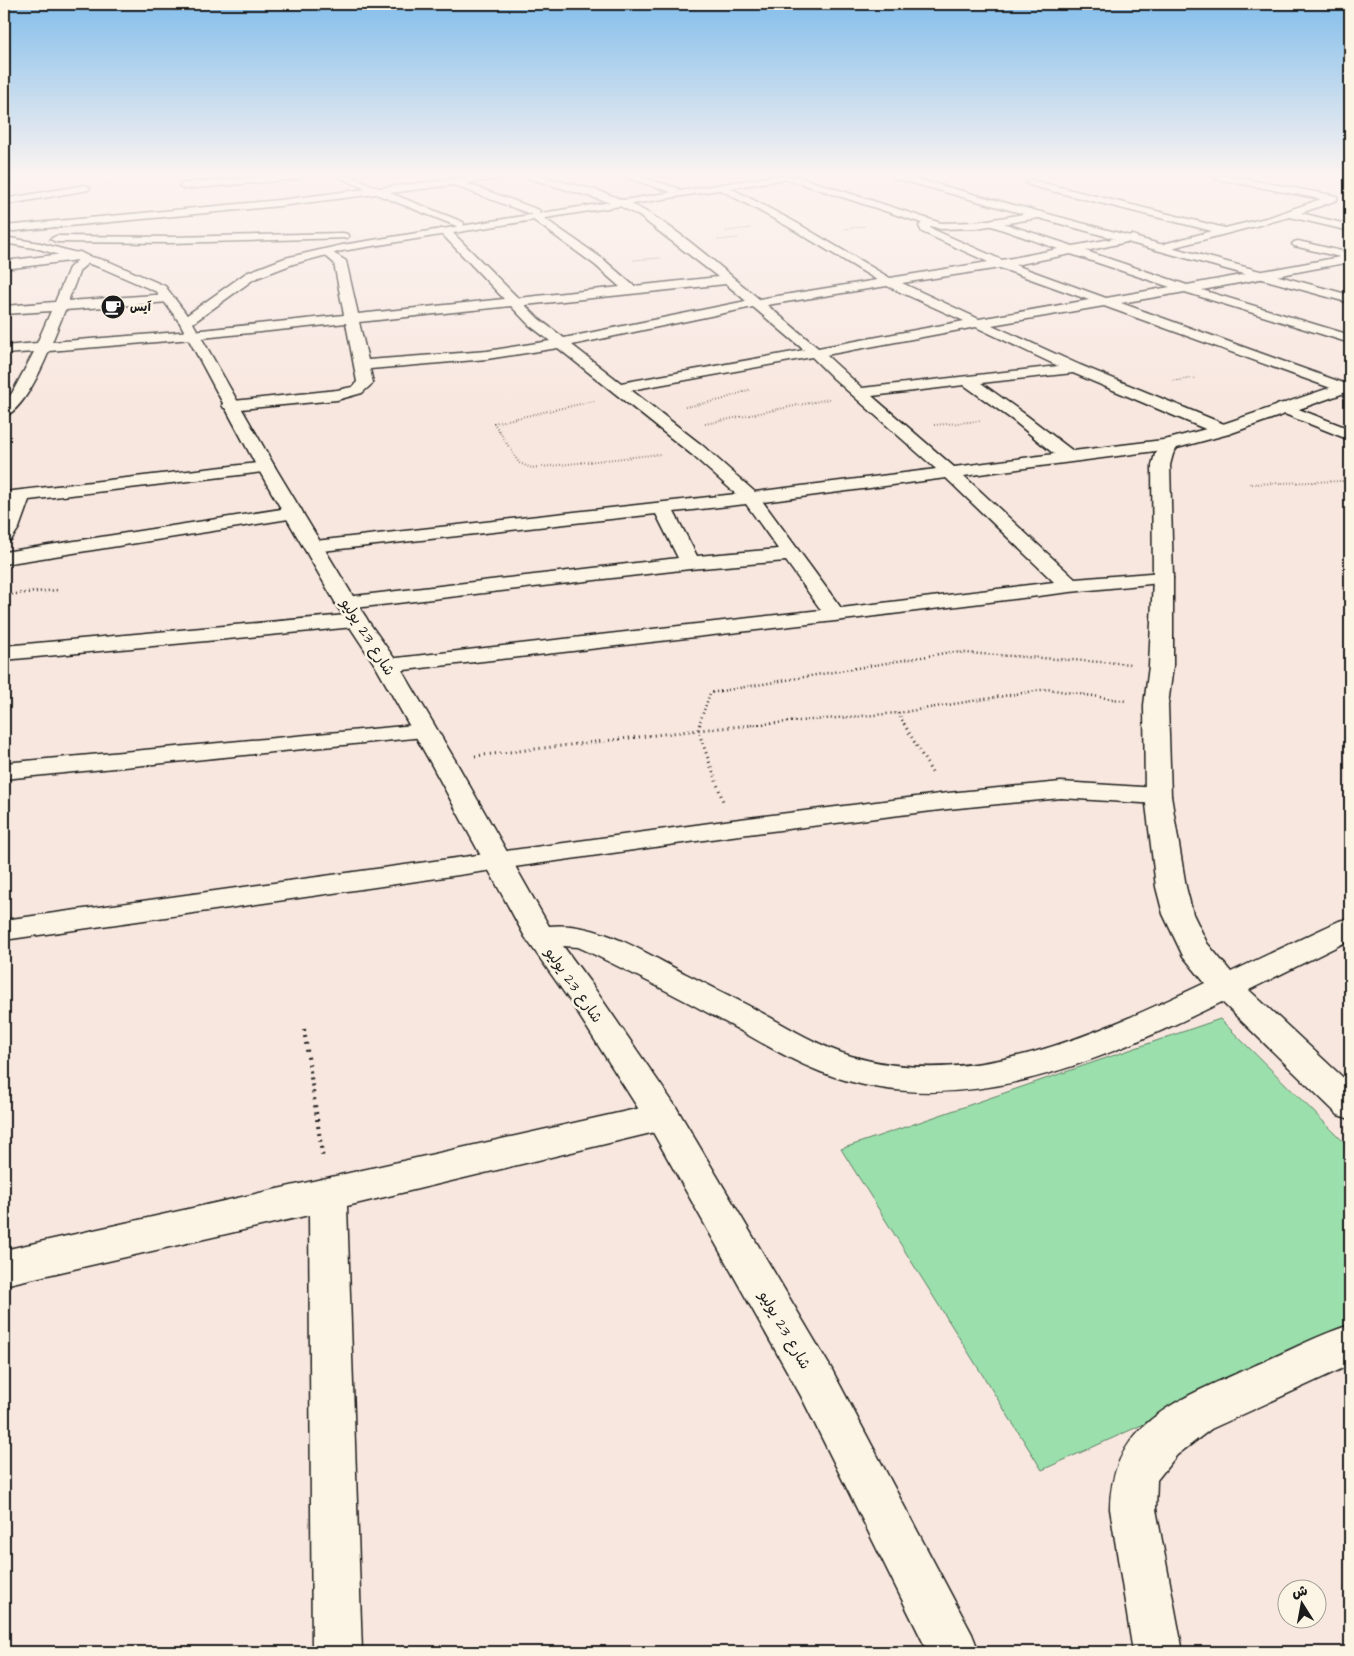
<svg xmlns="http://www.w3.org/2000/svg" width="1354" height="1656" viewBox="0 0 1354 1656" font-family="'Architects Daughter','Playpen Sans Arabic',sans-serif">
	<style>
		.green { fill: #9be0ac; stroke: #5c7e64 }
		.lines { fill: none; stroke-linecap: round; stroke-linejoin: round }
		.minor-casing { stroke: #1c1c1c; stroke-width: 3 }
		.tertiary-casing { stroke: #1c1c1c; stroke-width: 3 }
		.path-far4 { stroke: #1c1c1c; stroke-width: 1; stroke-dasharray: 0.5 1; stroke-linecap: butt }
		.path-far3 { stroke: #1c1c1c; stroke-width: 2; stroke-dasharray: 0.5 2.5; stroke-linecap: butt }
		.path-far2 { stroke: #1c1c1c; stroke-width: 2.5; stroke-dasharray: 1 3; stroke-linecap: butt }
		.path-far1 { stroke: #1c1c1c; stroke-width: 3; stroke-dasharray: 1 4; stroke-linecap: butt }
		.path { stroke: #1c1c1c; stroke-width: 4; stroke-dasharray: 2 5; stroke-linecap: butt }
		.minor { fill: #fcf5e5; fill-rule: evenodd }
		.tertiary { fill: #fcf5e5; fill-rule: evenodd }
		.labels { text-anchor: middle; stroke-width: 5; stroke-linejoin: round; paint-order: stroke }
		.far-poi-label { font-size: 12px; font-weight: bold; fill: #1c1c1c; stroke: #fcf5e5; text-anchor: start }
		.street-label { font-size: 15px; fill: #1c1c1c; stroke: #fcf5e5 }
	</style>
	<rect width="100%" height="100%" fill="#f8e7df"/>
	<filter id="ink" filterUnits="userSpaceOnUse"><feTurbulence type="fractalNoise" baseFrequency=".02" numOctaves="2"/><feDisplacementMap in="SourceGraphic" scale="10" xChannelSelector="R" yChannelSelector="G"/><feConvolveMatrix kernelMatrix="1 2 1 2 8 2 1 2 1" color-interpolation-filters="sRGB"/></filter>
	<g filter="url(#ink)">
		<path class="green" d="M 1220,1019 L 1350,1148 L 1350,1331 L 1042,1470 L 841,1149 Z"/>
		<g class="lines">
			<defs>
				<path id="minor" d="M 270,176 L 303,176 L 298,179 L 184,189 L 179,186 L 184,183 Z
					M 340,176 L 351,176 L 378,188 L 480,176 L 504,176 L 500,179 L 466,183 L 539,210 L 540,212 L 538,214 L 603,259 L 634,286 L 718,277 L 639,216 L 618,205 L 528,178 L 526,176 L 540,176 C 567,183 602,190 627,202 C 672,222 720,267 759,299 L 877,280 L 787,226 L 719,189 L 719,185 L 725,185 L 795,222 L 890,278 L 988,262 L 922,232 L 919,226 L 924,220 L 928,219 L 933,222 L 930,228 L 1002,260 L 1058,249 L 989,225 L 988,223 L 989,221 L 997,221 L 1073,246 L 1132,235 L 1136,236 L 1138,238 L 1136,240 L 1086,251 L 1187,285 L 1340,257 L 1294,246 L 1292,244 L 1294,242 L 1298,241 L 1350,253 L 1350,262 L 1202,290 L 1350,335 L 1350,343 L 1185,292 L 1121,303 L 1349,385 L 1350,390 L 1344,393 L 1339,391 L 1104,306 L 992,325 L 1080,365 L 1229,426 L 1231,430 L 1229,434 L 1217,434 L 1073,373 L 981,383 L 1026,415 L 1073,451 L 1171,439 L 1177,440 L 1179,444 L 1177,448 L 1171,449 L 964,476 L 1075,579 L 1163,572 L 1170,574 L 1173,578 L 1170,582 L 1070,592 L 835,621 L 387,672 L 379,670 L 375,665 L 379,660 L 821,610 L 786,561 L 690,569 L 346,609 L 338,608 L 335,603 L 338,598 L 346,597 L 678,558 L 656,514 L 313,552 L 306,550 L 303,546 L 306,542 L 736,494 L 691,454 L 558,348 L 487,359 L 370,369 L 373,383 L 362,393 L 337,400 L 230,410 L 224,408 L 222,405 L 224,402 L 337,390 L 352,387 L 357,382 L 346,323 L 192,339 L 49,351 C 42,368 22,412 4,416 L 4,402 L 12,393 L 34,352 L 4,354 L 4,346 L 37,343 L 51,311 L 4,314 L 4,306 L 55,302 L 69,268 L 78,260 L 4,269 L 4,261 L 80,252 L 93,259 L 80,270 L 68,301 L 169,294 L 175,298 L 169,302 L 65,310 L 52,342 L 192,331 L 344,315 L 334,263 L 321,252 L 327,249 L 346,261 L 358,314 L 504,299 L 441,233 L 439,231 L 441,229 L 449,229 L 518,298 L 620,287 L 595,265 L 532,219 L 531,217 L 533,215 L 453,185 L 390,193 L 463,222 L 464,224 L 463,226 L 459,227 L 376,194 L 280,206 L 4,232 L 4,226 L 280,200 L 366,189 L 341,178 ZM 1071,254 L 1170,287 L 1106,298 L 1015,265 ZM 1000,268 L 1089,300 L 979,319 L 902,283 ZM 726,284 L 746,301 L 564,338 L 539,319 L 525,305 ZM 887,286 L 964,321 L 818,348 L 767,305 ZM 511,306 L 529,325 L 550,341 L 487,351 L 368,360 L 359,322 ZM 753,307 L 804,350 L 621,383 L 572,345 ZM 976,327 L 1058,366 L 862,388 L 826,355 ZM 812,357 L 833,378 L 936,469 L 755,492 L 703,446 L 631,390 ZM 964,385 L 1014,421 L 1054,454 L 954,467 L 872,396 ZM 946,478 L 1054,582 L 841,608 L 763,502 ZM 746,504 L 778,549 L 697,556 L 674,512 Z
					M 622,176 L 636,176 L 678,188 L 679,190 L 674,193 Z
					M 1211,176 L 1229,176 L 1337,196 L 1337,200 L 1301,213 L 1350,225 L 1350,231 L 1290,217 L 1164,250 L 1158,247 L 1160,245 L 1212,231 L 1028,185 L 1026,183 L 1031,180 L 1225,228 L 1270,217 L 1321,199 L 1216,179 Z
					M 85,185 L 90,188 L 88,190 L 4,205 L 4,199 Z
					M 1283,403 L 1350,429 L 1350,440 L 1277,411 L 1275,408 L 1277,405 Z
					M 266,462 L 272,463 L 275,467 L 272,471 L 29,500 L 19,528 L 11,540 L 4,542 L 4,516 L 9,502 L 4,502 L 4,492 Z
					M 294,507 L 301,509 L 303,513 L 301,517 L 4,564 L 4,552 Z
					M 357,614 L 365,616 L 368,621 L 365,626 L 4,660 L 4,646 Z
					M 425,724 L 434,726 L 437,731 L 434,736 L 4,779 L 4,763 Z
					M 1061,782 L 1158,788 L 1167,790 L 1171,796 L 1167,802 L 1158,804 L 1061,798 L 948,809 L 732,836 L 4,940 L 4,920 L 732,820 L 948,793 Z
					M 663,1103 L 676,1107 L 681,1117 L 676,1127 L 347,1206 L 362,1652 L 312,1652 L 309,1215 L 4,1285 L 4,1250 Z
					M 1350,1325 L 1350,1365 L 1211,1429 L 1177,1455 L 1157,1480 L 1156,1509 L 1183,1652 L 1133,1652 L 1110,1509 C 1111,1418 1186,1397 1256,1365 C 1287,1352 1318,1335 1350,1325 Z"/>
				<path id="tertiary" d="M 773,176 L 796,176 L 941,223 L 976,222 L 1024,214 L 894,178 L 892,176 L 906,176 L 1350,295 L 1350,303 L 1039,218 L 976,228 L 940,229 L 787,179 L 342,251 L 293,264 L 254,279 L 193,323 L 275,467 L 368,621 L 399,665 L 455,760 L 549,926 C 598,921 643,952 686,974 C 713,987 740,1001 766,1015 C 793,1030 821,1047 851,1056 C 973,1092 1097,1034 1205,983 L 1183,956 L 1163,914 L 1156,887 L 1145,796 L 1144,705 L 1149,666 L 1153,578 L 1152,465 L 1155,454 L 1165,440 L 1217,426 L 1350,381 L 1350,391 L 1229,434 L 1177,448 L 1173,454 L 1170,465 L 1173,578 L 1173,666 L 1168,705 L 1171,796 L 1186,887 L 1193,914 L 1207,943 L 1231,972 L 1339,921 L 1350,918 L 1350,940 L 1249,990 L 1350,1084 L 1350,1119 L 1338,1115 L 1222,1002 C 1099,1062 958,1125 821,1072 C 787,1059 756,1039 723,1021 C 679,997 634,974 589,952 L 578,947 L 563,946 L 592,985 L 676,1107 L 831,1368 L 972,1634 L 979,1652 L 928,1652 L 801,1396 L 650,1127 L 570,1001 L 525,937 L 429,760 L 375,665 L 346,621 L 257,467 L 180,323 L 157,292 L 102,268 L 83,262 L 39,249 L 4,243 L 4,237 L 40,243 L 110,262 L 165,286 L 187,315 L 246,273 L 285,258 L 342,245 Z
					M 343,233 L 347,234 L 349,236 L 347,238 L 171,243 L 56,242 L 50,239 L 56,236 L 171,237 Z"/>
			</defs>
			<use href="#minor" class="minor-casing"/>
			<use href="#tertiary" class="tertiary-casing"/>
			<path class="path-far4" d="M 106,184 L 130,180
				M 844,229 L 865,226
				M 726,231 L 751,228
				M 718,240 L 738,238
				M 633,260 L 661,258
				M 1173,381 L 1195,378"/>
			<path class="path-far3" d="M 594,401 L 494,423 L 519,463 L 532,468 L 660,454
				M 685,407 L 721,400 L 751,389
				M 705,424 L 829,399
				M 934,425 L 980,421
				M 1249,484 L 1342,481 L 1347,470 L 1350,469"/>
			<path class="path-far2" d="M 4,595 L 58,590
				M 898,713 L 905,725
				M 699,725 L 710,693 L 951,652 L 1131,664
				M 751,725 L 898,713 L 1047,689 L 1126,701"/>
			<path class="path-far1" d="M 700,724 L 698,730 L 724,804
				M 904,724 L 934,776
				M 475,756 L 698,730 L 766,724"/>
			<path class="path" d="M 304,1029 L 323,1160"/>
			<use href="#minor" class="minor"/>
			<use href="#tertiary" class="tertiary"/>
		</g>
	</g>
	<linearGradient id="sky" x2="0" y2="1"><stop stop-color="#84beeb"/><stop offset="0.43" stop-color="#fcf4f1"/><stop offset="1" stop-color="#fcf4f1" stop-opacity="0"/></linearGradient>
	<rect width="1354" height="407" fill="url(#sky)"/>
	<defs>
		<symbol id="cafe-disc" viewBox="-11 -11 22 22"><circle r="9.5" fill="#1c1c1c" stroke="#fcf5e5"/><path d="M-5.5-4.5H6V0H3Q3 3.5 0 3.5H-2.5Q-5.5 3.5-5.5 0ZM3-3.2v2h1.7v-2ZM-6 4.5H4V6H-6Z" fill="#fff"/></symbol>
	</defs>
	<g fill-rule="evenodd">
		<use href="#cafe-disc" x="99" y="293" width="28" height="28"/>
	</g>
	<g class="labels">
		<g class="far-poi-label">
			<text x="130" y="311">آيس</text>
		</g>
		<g class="street-label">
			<text transform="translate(368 637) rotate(58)" y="5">شارع 23 يوليو</text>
			<text transform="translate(574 985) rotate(55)" y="5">شارع 23 يوليو</text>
			<text transform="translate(785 1330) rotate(60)" y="5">شارع 23 يوليو</text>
		</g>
	</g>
	<rect width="1354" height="1656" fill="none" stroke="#fcf5e5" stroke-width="20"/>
	<rect x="10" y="10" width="1334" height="1636" fill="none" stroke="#1c1c1c" stroke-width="2" filter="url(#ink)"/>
	<g transform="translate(1302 1604) rotate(349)"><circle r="24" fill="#fcf5e5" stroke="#a29e95"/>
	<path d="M0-4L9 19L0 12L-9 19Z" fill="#1c1c1c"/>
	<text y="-8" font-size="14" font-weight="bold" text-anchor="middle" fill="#1c1c1c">ش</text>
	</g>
</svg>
